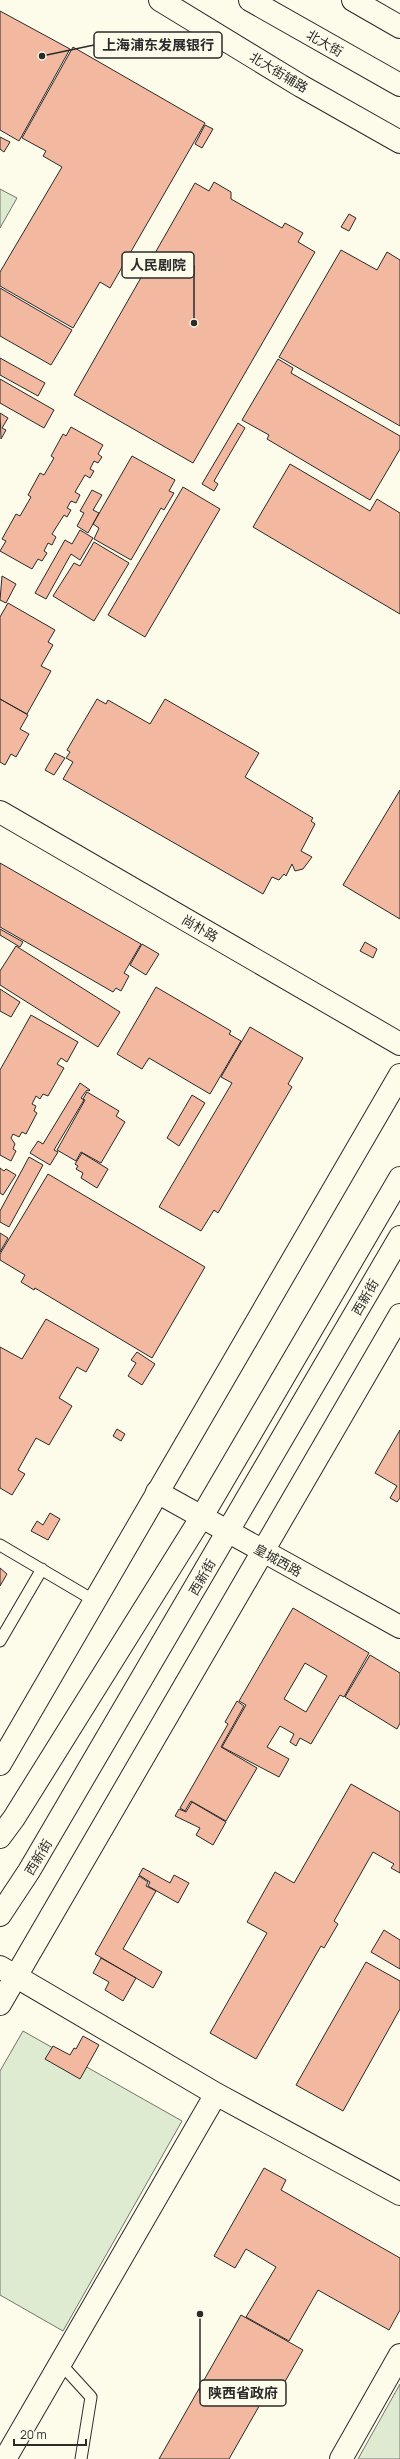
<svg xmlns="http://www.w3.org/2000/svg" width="400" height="2459" viewBox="0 0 400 2459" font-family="Manrope,'Noto Sans SC',sans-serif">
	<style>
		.green { fill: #deebd1; stroke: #74746e }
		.building { fill: #f2b8a0; stroke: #2b2b2b; fill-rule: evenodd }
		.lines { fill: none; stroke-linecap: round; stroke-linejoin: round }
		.service-casing { stroke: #2b2b2b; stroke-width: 13 }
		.minor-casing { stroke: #2b2b2b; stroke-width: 24 }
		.tertiary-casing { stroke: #2b2b2b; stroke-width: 24 }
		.secondary-casing { stroke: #2b2b2b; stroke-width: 24 }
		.primary-casing { stroke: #2b2b2b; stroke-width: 24 }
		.service { stroke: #fdfbea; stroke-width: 11 }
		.minor { stroke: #fdfbea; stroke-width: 22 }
		.tertiary { stroke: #fdfbea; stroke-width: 22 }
		.secondary { stroke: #fdfbea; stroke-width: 22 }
		.primary { stroke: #fdfbea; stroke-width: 22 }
		.labels { text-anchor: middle; stroke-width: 3; stroke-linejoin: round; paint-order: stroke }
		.street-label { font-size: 13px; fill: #2b2b2b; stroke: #fdfbea }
		.leader { fill: none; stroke: #2b2b2b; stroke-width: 1.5 }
		.callout-dot { fill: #2b2b2b; stroke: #fdfbea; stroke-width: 1.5 }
		.callout { fill: #fdfbea; stroke: #2b2b2b; stroke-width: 1.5 }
		.callout-label { font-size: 14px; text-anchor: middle; font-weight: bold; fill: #2b2b2b }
	</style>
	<rect width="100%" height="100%" fill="#fdfbea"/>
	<path class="green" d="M 0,189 L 17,198 L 0,228 Z
		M 23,2031 L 182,2121 L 63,2331 L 0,2295 L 0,2071 Z
		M 400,2384 L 400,2459 L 358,2459 Z"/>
	<path class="building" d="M 0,11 L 70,49 L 19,141 L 0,130 Z
		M 73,47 L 205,123 L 110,288 L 100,282 L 73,328 L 0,286 L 0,272 L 62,167 L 43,156 L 46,151 L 22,138 Z
		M 205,125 L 213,129 L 202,148 L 195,144 Z
		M 0,137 L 10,142 L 4,152 L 0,149 Z
		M 214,182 L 231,192 L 231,199 L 282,228 L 285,223 L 303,233 L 298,242 L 315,252 L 193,463 L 74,395 L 195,183 L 209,191 Z
		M 349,214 L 356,218 L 349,231 L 341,227 Z
		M 341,250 L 377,270 L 387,252 L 400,260 L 400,426 L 279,357 Z
		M 0,288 L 72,330 L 51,365 L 0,336 Z
		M 0,358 L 45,383 L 38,396 L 0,375 Z
		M 278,359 L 293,368 L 291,373 L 400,436 L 400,449 L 370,500 L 267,439 L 269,435 L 242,420 Z
		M 0,379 L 54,410 L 44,428 L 0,403 Z
		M 0,413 L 8,418 L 2,428 L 6,430 L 1,439 Z
		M 238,423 L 245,428 L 214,481 L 218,484 L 214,491 L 202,484 Z
		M 71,427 L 103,445 L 98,454 L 102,457 L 98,463 L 94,461 L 90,469 L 94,471 L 90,478 L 85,475 L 75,492 L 80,495 L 76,503 L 71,501 L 67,508 L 71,510 L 67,517 L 64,515 L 52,534 L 56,537 L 52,545 L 48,543 L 44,551 L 47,553 L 42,561 L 38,559 L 32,569 L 0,551 L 6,541 L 2,539 L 16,514 L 20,516 L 31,497 L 28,495 L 40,473 L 44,475 L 54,458 L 51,456 L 63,434 L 66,436 Z
		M 132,456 L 175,480 L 169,491 L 174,493 L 164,510 L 161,508 L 131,560 L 94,539 L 99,528 L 93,524 Z
		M 290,464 L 370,511 L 377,499 L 400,513 L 400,614 L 253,527 Z
		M 183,487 L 220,509 L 145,637 L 108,615 Z
		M 92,490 L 102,495 L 93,510 L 99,513 L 88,533 L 77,526 L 84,513 L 80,511 Z
		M 80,530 L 93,538 L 80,560 L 71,554 L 46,599 L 35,593 L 65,540 L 72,544 Z
		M 94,542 L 129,563 L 94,621 L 53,596 L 74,563 L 80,566 Z
		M 2,576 L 16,584 L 6,603 L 0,600 Z
		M 8,603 L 55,630 L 48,642 L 53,645 L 41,666 L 51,671 L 27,714 L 0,699 L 0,617 Z
		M 0,699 L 28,715 L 20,729 L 29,734 L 16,757 L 11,754 L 5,765 L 0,762 Z
		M 97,699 L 106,704 L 108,700 L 150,724 L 165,699 L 259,753 L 245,777 L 313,818 L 311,821 L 315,824 L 301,851 L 312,857 L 303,869 L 295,871 L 292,864 L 286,876 L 284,874 L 279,880 L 272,877 L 263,894 L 63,779 L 73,762 L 66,758 L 70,752 L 67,750 Z
		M 55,753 L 65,758 L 54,775 L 45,770 Z
		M 400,790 L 400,919 L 343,885 Z
		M 0,863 L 141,944 L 124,973 L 129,976 L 121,991 L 116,988 L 113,992 L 0,927 Z
		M 0,929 L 23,942 L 20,947 L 0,935 Z
		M 365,942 L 377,949 L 373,958 L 360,951 Z
		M 142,944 L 159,954 L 146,975 L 130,965 Z
		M 16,946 L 120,1012 L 98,1047 L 0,985 L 0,971 Z
		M 156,987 L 231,1031 L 229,1034 L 241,1041 L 210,1094 L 149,1058 L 142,1069 L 117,1054 Z
		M 0,989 L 20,1002 L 11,1017 L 0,1011 Z
		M 31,1015 L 78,1042 L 67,1062 L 61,1058 L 57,1064 L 64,1068 L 48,1096 L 43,1094 L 40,1099 L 36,1096 L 32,1104 L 36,1106 L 34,1111 L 37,1113 L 26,1134 L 22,1132 L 19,1137 L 13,1134 L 11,1138 L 15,1144 L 13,1149 L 16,1151 L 11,1161 L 0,1155 L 0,1070 Z
		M 250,1027 L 303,1058 L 288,1084 L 292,1087 L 218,1213 L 214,1210 L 201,1231 L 159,1207 L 232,1083 L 221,1077 Z
		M 80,1083 L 90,1090 L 89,1091 L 87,1090 L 81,1098 L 84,1100 L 54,1150 L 58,1152 L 50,1165 L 30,1153 L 38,1141 L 43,1144 Z
		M 87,1092 L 119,1111 L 116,1116 L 125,1122 L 101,1163 L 81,1152 L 76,1161 L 57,1150 L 85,1100 L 83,1099 Z
		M 192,1095 L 205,1103 L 179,1146 L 167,1138 Z
		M 82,1153 L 108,1169 L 97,1188 L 81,1178 L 83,1173 L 76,1169 L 78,1166 L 75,1164 Z
		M 29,1157 L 43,1165 L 9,1227 L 0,1222 L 0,1211 Z
		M 0,1168 L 4,1171 L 6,1169 L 16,1175 L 3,1195 L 0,1193 Z
		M 48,1174 L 205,1267 L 152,1358 L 35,1288 L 34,1290 L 21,1282 L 25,1275 L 0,1260 L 0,1254 Z
		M 0,1233 L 8,1238 L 0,1252 Z
		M 46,1319 L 99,1349 L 86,1372 L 77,1367 L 59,1398 L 72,1406 L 49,1445 L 36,1438 L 18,1470 L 25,1474 L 12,1495 L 0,1488 L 0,1347 L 22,1359 Z
		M 137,1352 L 155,1364 L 142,1385 L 128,1376 L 136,1363 L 131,1360 Z
		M 117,1429 L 125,1434 L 121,1441 L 113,1436 Z
		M 400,1430 L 400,1498 L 397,1502 L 390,1498 L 397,1486 L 375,1473 Z
		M 50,1513 L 60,1519 L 48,1540 L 31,1531 L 37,1521 L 43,1525 Z
		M 0,1568 L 7,1574 L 0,1586 Z
		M 293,1608 L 369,1653 L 344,1697 L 340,1695 L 311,1744 L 300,1738 L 296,1746 L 290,1742 L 294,1734 L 280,1726 L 267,1747 L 289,1759 L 279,1777 L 222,1747 L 246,1705 L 239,1701 ZM 305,1663 L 327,1676 L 306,1712 L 284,1699 Z
		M 370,1655 L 400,1673 L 400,1723 L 397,1729 L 345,1697 Z
		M 237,1701 L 244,1706 L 221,1747 L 257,1768 L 226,1821 L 191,1801 L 185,1811 L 180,1808 L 228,1724 L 225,1722 Z
		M 351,1784 L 400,1812 L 400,1873 L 391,1868 L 394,1864 L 373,1852 L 334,1921 L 338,1924 L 324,1948 L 321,1946 L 256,2059 L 210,2033 L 267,1933 L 247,1922 L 275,1872 L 294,1883 Z
		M 192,1802 L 226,1822 L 213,1845 L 196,1835 L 200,1828 L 175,1816 L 179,1809 L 186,1812 Z
		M 143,1868 L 170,1883 L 174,1875 L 189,1883 L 178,1903 L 148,1886 L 150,1882 L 139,1875 Z
		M 139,1876 L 148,1882 L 146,1886 L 156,1891 L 123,1949 L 162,1972 L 153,1988 L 95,1954 Z
		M 384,1930 L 400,1940 L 400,1969 L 371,1952 Z
		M 101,1958 L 136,1978 L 123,2001 L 105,1990 L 109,1982 L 93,1973 Z
		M 366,1962 L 400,1981 L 400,2009 L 343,2111 L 296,2085 Z
		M 83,2036 L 99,2045 L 80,2079 L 45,2059 L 53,2046 L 70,2055 L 74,2048 L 76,2049 Z
		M 264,2168 L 286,2180 L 281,2190 L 400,2258 L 400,2310 L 389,2330 L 318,2290 L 289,2341 L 246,2317 L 276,2267 L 246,2249 L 235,2268 L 214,2256 Z
		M 241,2315 L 303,2350 L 275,2399 L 266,2394 L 229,2459 L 159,2459 Z"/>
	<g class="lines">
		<defs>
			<path id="service" d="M 0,1545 L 95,1601
				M 0,1641 L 42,1569
				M 60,2363 L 91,2397 L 81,2459"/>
			<path id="minor" d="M 160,0 L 301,86 L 400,142
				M 0,812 L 400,1044
				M 0,1764 L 400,1075
				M 0,1967 L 216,2094 L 400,2194
				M 0,2004 L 400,1315
				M 5,2459 L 216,2094
				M 341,2459 L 400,2355"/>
			<path id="tertiary" d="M 157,1492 L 400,1627"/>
			<path id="secondary" d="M 0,1837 L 14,1818 L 201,1518 L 400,1178
				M 0,1915 L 29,1871 L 400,1237"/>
			<path id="primary" d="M 250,0 L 400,85
				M 353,0 L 400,27"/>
		</defs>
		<use href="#service" class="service-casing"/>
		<use href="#minor" class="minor-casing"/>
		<use href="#tertiary" class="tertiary-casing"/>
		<use href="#secondary" class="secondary-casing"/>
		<use href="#primary" class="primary-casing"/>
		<use href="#service" class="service"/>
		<use href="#minor" class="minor"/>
		<use href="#tertiary" class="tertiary"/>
		<use href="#secondary" class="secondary"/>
		<use href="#primary" class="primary"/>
	</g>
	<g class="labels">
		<g class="street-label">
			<text transform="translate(325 43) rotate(30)" y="5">北大街</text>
			<text transform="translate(279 72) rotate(31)" y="5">北大街辅路</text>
			<text transform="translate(200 928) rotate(30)" y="5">尚朴路</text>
			<text transform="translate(365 1297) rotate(-60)" y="5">西新街</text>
			<text transform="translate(278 1560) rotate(29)" y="5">皇城西路</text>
			<text transform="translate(202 1577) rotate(-60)" y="5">西新街</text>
			<text transform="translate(38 1857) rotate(-59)" y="5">西新街</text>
		</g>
	</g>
	<path class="leader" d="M42 56L94 45M194 323L194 265M200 2314L200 2393"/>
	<g class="callout-dot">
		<circle cx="42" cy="56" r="4"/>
		<circle cx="194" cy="323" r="4"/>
		<circle cx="200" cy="2314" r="4"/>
	</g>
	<g class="callout">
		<rect x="94" y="32" width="128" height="26" rx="4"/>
		<rect x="122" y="252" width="72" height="26" rx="4"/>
		<rect x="200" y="2380" width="86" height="26" rx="4"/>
	</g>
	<g class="callout-label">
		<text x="158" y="50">上海浦东发展银行</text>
		<text x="158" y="270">人民剧院</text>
		<text x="243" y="2398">陕西省政府</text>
	</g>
	<path d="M14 2439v6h72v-6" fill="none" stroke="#2b2b2b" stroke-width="2"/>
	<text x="20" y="2439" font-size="12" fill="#2b2b2b" stroke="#fdfbea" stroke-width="3" paint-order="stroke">20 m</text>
</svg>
